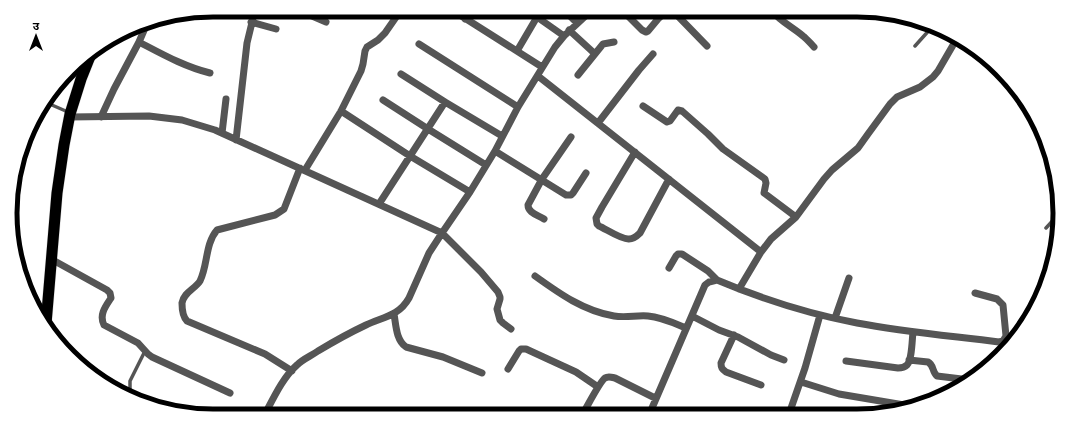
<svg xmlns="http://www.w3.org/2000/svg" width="1070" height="426" viewBox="0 0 1070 426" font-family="'Asap Condensed','Noto Sans Devanagari',sans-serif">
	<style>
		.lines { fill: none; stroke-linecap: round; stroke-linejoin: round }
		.trunk-casing { stroke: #dbdbdb; stroke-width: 12 }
		.service { stroke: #555; stroke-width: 3.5 }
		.minor { stroke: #555; stroke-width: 7 }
		.trunk { stroke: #000; stroke-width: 11 }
		.rim { fill: none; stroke: #000; stroke-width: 5 }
	</style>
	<rect width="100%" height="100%" fill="#fff"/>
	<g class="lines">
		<defs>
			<path id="trunk" d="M 46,324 L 57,193 L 64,145 L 70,114 L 81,79 L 91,54"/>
		</defs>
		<use href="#trunk" class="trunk-casing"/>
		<path class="service" d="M 915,46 L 932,27
			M 45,102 L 68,112
			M 1046,228 L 1057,216
			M 130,391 L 130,381 L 145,351"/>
		<path class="minor" d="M 298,10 L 326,22
			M 452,10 L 542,67
			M 527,10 L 564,36
			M 564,10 L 577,23
			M 622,10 L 642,30 L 646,32 L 648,31 L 658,19 L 668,10
			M 672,10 L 707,46
			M 771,10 C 780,21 792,27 803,36 C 807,39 811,44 814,47
			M 465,19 L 472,10
			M 251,22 L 276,29
			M 569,30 L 594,53
			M 139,42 C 162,54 185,67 210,73
			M 419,44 L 518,107
			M 517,51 L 537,17 L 543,10
			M 401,74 L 445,102 L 502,136
			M 578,75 L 603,44 L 614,42
			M 538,76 L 761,252
			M 383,100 L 428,129 L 486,165
			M 643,106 L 667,122 L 670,121 L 678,110 L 682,111 L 708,134 L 723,149 L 765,179 L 766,183 L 764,193 L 796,217
			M 341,111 L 410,156 L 470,192
			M 69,117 L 149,116 L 182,120 L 215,130 L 442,233 L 481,272 L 498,292 L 500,297 L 500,299 L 497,309 L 500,320 L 503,323 L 511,329
			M 101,117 L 114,89 L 139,42 L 148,21
			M 598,123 L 639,70 L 653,54
			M 222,133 L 226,99
			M 236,140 L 247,43 L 255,10
			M 495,151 L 566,195 L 571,195 L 573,193 L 586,173
			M 635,152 L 602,207 L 596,218 L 597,224 L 599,226 C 606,229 622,240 629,239 C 634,239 637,236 640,233 L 669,179
			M 305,170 L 341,111 L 361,71 L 363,64 L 365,51 L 367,47 L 378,40 L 385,33 L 401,10
			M 379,204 L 445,102
			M 544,219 C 538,215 528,213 528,205 L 542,179 L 571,137
			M 51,259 L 107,290 L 110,293 L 111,298 C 105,307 99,315 104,325 L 138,343 L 148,354 L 152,357 L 230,393
			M 669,268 L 676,256 L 678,254 L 682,254 L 708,271 L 717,280
			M 535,276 C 560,294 584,311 614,316 C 626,318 637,315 648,316 C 661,317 674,323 686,328
			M 739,289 L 761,252 L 771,239 L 796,217 L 824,179 L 832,170 L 858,148 L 868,134 L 890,104 L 897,97 L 920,87 L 933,77 L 938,71 L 956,40
			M 394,314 C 396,325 396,340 406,347 L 443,357 L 482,373
			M 692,316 L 719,330 L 738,337 L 771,355 L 784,360
			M 835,318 L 849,278
			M 734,335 L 721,363 C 721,368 722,369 726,372 L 761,385
			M 1006,336 L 1014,339
			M 909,360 L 928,362 C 934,365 932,372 937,376 L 970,380
			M 846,361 L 898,368 C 901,368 905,367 907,365 C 912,360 912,340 913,332
			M 508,369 L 519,351 L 521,349 L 526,349 L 576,372 L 598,387
			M 292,371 L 265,354 L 187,321 C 183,317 182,308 182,303 C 184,292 195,289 200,281 C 208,265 205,244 217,230 L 275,215 L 284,209 L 300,168
			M 801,382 L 839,394 L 910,406
			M 200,412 L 205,415
			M 789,414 L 805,368 L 820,315
			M 509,415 L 513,411 L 515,411 L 532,415
			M 582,415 C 586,409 600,381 605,378 C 608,376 611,377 615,378 L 655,398
			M 649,415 L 705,285 L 709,282 L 717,280 C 762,299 809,314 857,323 C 904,332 952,336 999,342 L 1003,341 L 1006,336 L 1003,305 L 997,299 L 975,293
			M 264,416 C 273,399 283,377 297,365 C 303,359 311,356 318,351 C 333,342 349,333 366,325 C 383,317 399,316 409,298 L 429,253 L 442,233 L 470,192 L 495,151 L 518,107 L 555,47 L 564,36 L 592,10"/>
		<use href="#trunk" class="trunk"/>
	</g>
	<path d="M0 0H1070V426H0ZM213 17H857A196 196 0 0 1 1053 213V213A196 196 0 0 1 857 409H213A196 196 0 0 1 17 213V213A196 196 0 0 1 213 17Z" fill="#fff" fill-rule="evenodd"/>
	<path class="rim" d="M213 17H857A196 196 0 0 1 1053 213V213A196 196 0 0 1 857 409H213A196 196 0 0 1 17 213V213A196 196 0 0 1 213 17Z"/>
	<g transform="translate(36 36)" stroke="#ffffff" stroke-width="3" paint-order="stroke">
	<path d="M0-3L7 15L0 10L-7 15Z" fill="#000000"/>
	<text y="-6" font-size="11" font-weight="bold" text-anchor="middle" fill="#000000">उ</text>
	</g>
</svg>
